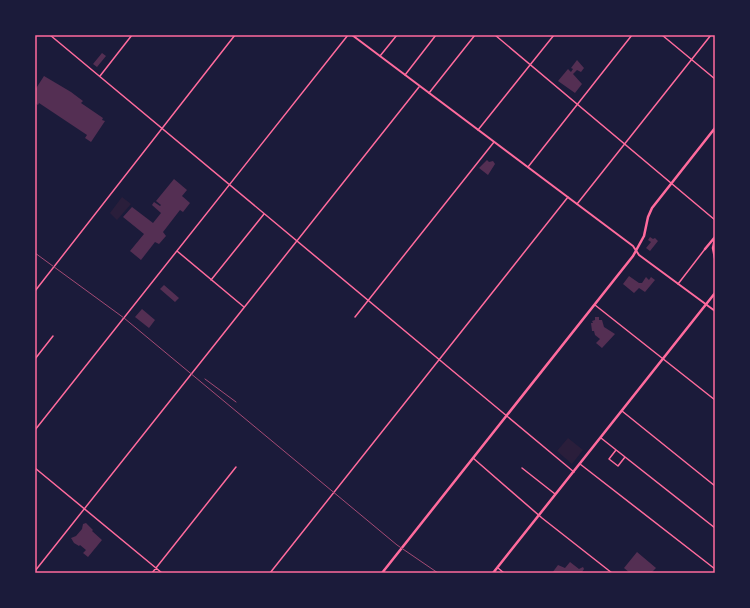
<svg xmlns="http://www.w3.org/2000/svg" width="750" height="608" viewBox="0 0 750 608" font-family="'Space Grotesk',sans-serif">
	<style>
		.green { fill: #2a1e3b }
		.building { fill: #542f53 }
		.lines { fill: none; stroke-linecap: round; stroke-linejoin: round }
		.minor { stroke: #ff6b9d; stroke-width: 1.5 }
		.tertiary { stroke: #ff6b9d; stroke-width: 2 }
		.secondary { stroke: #ff6b9d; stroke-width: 2.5 }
		.rail { stroke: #a44b75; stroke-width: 1 }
		.neatline { fill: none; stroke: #ff6b9d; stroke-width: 1.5 }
	</style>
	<rect width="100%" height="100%" fill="#1b1b3a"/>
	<path class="green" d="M 122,197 L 131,204 L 117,220 L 110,213 Z
		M 568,438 L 583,450 L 572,464 L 557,451 Z"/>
	<path class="building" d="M 102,53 L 106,56 L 97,67 L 93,64 Z
		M 577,60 L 584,68 L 581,72 L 577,70 L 573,74 L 582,84 L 575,93 L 558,81 L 568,69 L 571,72 L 573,69 L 571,68 Z
		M 44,76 L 71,92 L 83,101 L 81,103 L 103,118 L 102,120 L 105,121 L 91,142 L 85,138 L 87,135 L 39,103 L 38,105 L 35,103 L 35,90 Z
		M 487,160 L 489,162 L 493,161 L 495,164 L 488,175 L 479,168 Z
		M 174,179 L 187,190 L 182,196 L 190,203 L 183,212 L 180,210 L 163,232 L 166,236 L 159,244 L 155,242 L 141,260 L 130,251 L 144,234 L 123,217 L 132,207 L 153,223 L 161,213 L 152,205 L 154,202 L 160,206 L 161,205 L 156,201 Z
		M 650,237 L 653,239 L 655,238 L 658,241 L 650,251 L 646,248 L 651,242 L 648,240 Z
		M 629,276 L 639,283 L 642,283 L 646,277 L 649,280 L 651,277 L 655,280 L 645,292 L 639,288 L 634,293 L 623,284 Z
		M 164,285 L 179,298 L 175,302 L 160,289 Z
		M 142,309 L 155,320 L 149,328 L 135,317 Z
		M 595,317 L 599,317 L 599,320 L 602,320 L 604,327 L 615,334 L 602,348 L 596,343 L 600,339 L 595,335 L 594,331 L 592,331 L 591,323 L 593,323 L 592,321 L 595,320 Z
		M 86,523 L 93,530 L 92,531 L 102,540 L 88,557 L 83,553 L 86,550 L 80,545 L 79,546 L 74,543 L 71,538 L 76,536 L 82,529 L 83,524 Z
		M 637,552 L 656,568 L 651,573 L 630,573 L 624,568 Z
		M 570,562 L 579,569 L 583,567 L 584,569 L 582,572 L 583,573 L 552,573 L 558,565 L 565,568 Z"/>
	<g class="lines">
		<path class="minor" d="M 50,35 L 574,472
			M 495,35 L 715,220
			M 662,35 L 715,79
			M 380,56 L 397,35
			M 405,75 L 436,35
			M 100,76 L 132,35
			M 429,93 L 475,35
			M 478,130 L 554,35
			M 528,167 L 632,35
			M 577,204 L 711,35
			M 177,251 L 244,307
			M 211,280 L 264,214
			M 678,284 L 705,249
			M 35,291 L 235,35
			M 595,305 L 715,400
			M 355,317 L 494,142
			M 35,359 L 53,336
			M 622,411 L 715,486
			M 35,430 L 348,35
			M 601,438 L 715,528
			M 616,450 L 609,459 L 618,466 L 625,457
			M 473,458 L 542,518 L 612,573
			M 580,464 L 715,569
			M 35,468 L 162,573
			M 522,468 L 555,494
			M 498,568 L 504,573
			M 35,571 L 419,87
			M 152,573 L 236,467
			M 270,573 L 568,197"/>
		<path class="tertiary" d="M 352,35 L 633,246 L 639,255 L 715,311"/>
		<path class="secondary" d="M 715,239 L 713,248 L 715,258
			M 705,249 L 715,237
			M 382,573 L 633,256 L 644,236 L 648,217 L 652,208 L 715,128
			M 493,573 L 715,293"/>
		<path class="rail" d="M 35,253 L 124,318 L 397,545 L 438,573
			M 205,379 L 236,402"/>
	</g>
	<rect width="750" height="608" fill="none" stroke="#1b1b3a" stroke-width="72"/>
	<rect x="36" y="36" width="678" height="536" class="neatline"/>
</svg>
